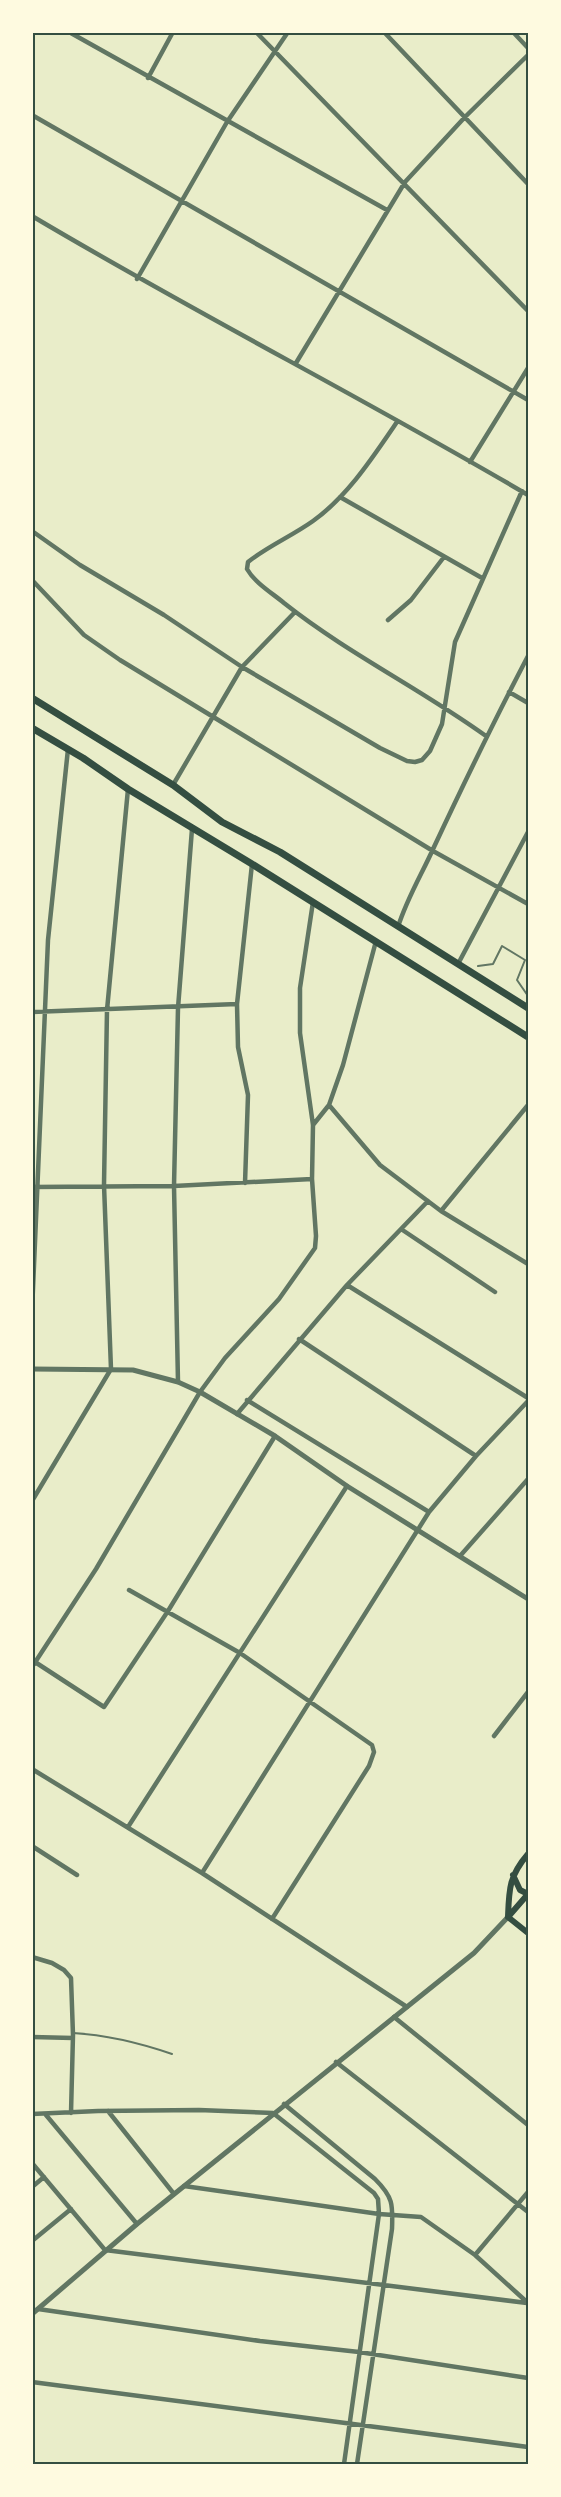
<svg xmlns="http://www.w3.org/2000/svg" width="561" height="2497" viewBox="0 0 561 2497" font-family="'Sofia Sans Condensed',sans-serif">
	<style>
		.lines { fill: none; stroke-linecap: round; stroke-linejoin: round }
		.service { stroke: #617663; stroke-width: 2 }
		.minor { stroke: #617663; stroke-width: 4.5 }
		.tertiary { stroke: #617663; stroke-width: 5 }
		.secondary { stroke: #344e41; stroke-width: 6 }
		.primary { stroke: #344e41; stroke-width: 7 }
		.neatline { fill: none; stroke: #344e41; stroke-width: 2 }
	</style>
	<rect width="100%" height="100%" fill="#e9edc9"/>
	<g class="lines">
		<path class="service" d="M 478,966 L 493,964 L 502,946 L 525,960 L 517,980 L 528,996
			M 73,2033 C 108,2035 140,2043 172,2054"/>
		<path class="minor" d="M 69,32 L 387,210
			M 256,32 L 528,311
			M 384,32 L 528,184
			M 513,32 L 528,48
			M 148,78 L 173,32
			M 32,115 L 528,400
			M 32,216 C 195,313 365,399 528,495
			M 137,279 L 227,122 L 288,32
			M 296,363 L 405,182 L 465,117 L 528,55
			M 397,422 C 373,457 348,496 313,521 C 292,536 268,546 248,562 L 247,569 C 255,583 272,593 284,603 C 347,653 421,689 486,736
			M 470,462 L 528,368
			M 340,497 L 482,578
			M 32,531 L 80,565 L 164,615 L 242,667 L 380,748 L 407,761 L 415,762 L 422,760 L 430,751 L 442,724 L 455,642 L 522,491
			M 32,580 L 84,635 L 120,660 L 433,851 L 528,904
			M 388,620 L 411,600 L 444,557
			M 509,692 L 528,703
			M 173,785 L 242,667 L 295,612
			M 398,927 C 407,898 422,874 434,847 C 464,783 495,719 528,656
			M 458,964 L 528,832
			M 32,1012 L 237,1004
			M 329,1105 L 380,1165 L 441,1211 L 528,1264
			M 313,1125 L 329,1105 L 343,1065 L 376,941
			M 245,1183 L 248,1095 L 238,1047 L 237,1004 L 252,864
			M 32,1187 L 174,1186 L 312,1179
			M 441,1211 L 528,1105
			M 401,1229 L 495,1292
			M 347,1285 L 528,1398
			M 32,1312 L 48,940 L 68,749
			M 299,1339 L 476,1456
			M 178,1382 L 174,1186 L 178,1008 L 192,829
			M 247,1400 L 429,1512
			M 237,1414 L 347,1285 L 428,1201
			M 32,1501 L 111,1369 L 104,1185 L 107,1010 L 128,789
			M 460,1556 L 528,1479
			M 129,1590 L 240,1653 L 372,1745 L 374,1752 L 369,1766 L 272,1919
			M 35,1662 L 104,1707 L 168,1611 L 275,1436
			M 32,1667 L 96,1569 L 200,1392 L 225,1358 L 279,1299 L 315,1248 L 316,1236 L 312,1179 L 313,1125 L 300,1033 L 300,988 L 313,902
			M 494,1736 L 528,1692
			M 32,1769 L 202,1873 L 407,2007
			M 128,1827 L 347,1486
			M 32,1846 L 77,1875
			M 202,1873 L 429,1512 L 476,1456 L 528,1401
			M 32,1957 L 52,1963 L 64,1970 L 71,1978 L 73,2035 L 71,2113
			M 394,2017 L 528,2125
			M 32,2037 L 73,2038
			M 336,2062 L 528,2212
			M 284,2104 L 375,2179 C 393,2197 393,2204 392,2229 L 357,2464
			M 108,2111 L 174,2194
			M 32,2114 L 98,2111 L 199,2110 L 273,2113 L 374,2193 L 378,2199 L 379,2214 L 344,2464
			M 46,2115 L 137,2224
			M 32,2163 L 105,2250 L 527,2303
			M 184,2186 L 379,2214 L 421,2217 L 475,2255 L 528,2303
			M 32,2187 L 44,2177
			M 32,2241 L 71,2209
			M 475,2255 L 528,2192
			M 38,2309 L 260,2341 L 359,2352 L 528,2378
			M 32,2382 L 528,2447"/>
		<path class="tertiary" d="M 32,1369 L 133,1370 L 178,1382 L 200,1392 L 275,1436 L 347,1486 L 528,1599
			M 32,2314 L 137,2224 L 474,1953 L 508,1917"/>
		<path class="secondary" d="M 513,1875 L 520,1890 L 528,1894
			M 508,1917 C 509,1889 509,1876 528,1854
			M 508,1917 L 528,1894
			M 508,1917 L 528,1933"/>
		<path class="primary" d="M 32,698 L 173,785 L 222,822 L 280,852 L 528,1008
			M 32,728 L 83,758 L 128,789 L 252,864 L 528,1037"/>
	</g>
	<rect width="561" height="2497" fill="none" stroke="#fefae0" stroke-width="68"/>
	<rect x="34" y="34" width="493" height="2429" class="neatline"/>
</svg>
